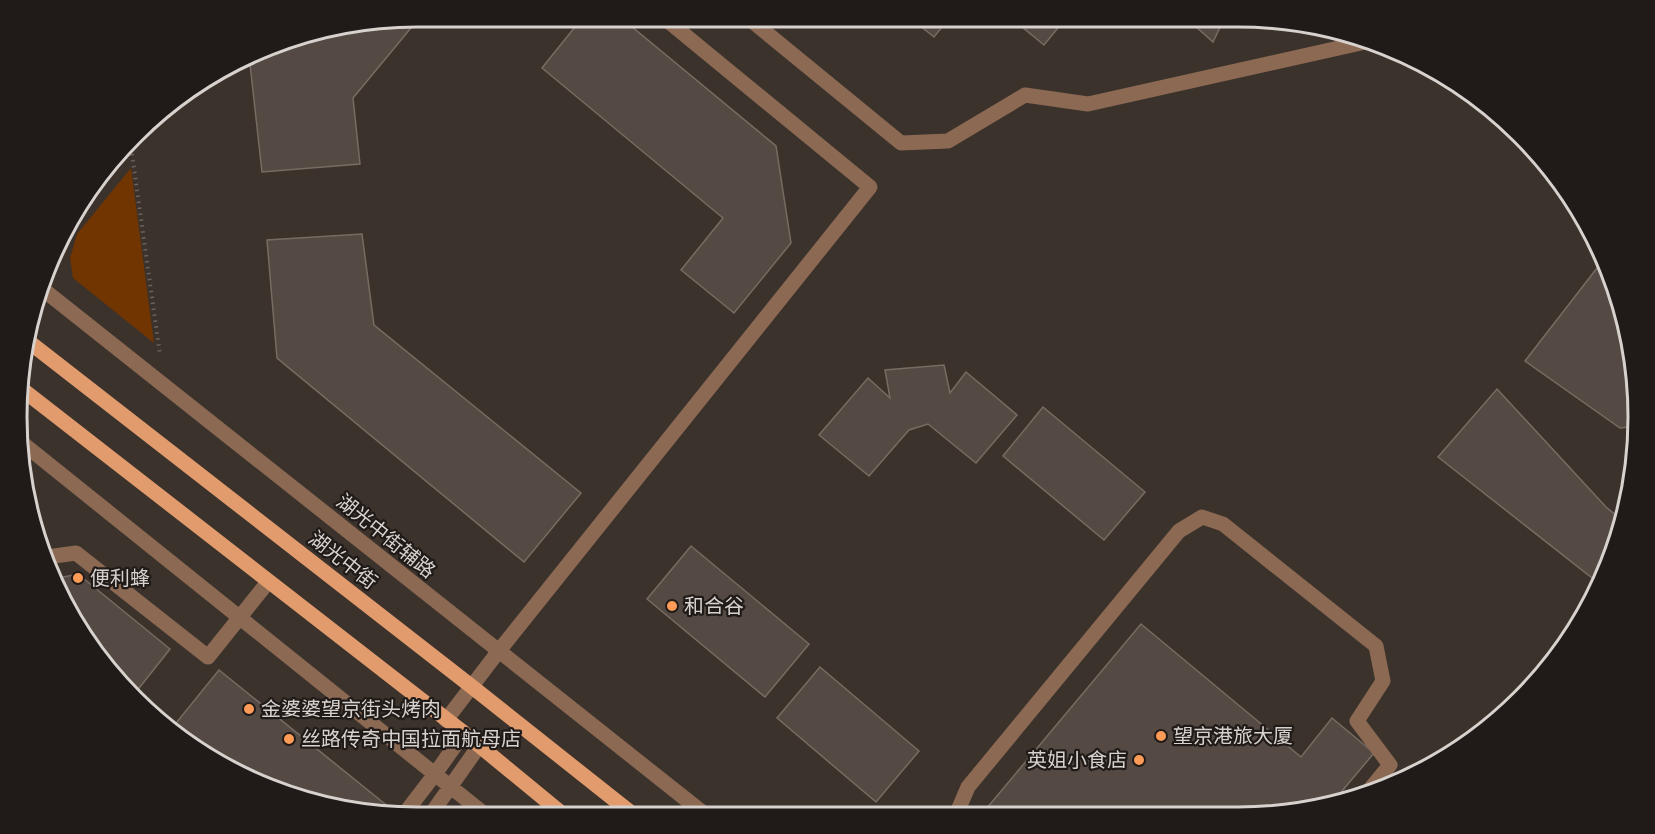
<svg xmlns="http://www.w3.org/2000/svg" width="1655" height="834" viewBox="0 0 1655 834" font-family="'Exo 2','Noto Sans SC',sans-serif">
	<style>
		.green { fill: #703500 }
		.building { fill: #544a43; stroke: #776c64; stroke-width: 1.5 }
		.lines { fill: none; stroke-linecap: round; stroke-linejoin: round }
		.path { stroke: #6b625d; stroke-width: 4; stroke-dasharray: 1.5 4.5; stroke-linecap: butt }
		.minor { stroke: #8b6953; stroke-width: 15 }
		.major { stroke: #e19b6d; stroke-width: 15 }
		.poi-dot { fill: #fe9c57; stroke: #201b18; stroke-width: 2 }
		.labels { text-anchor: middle; stroke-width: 4.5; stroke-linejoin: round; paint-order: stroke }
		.street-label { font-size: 20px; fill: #d8d2ce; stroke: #201b18 }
		.poi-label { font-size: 20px; fill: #d8d2ce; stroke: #201b18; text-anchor: start }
		.rim { fill: none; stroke: #d8d2ce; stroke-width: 3 }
	</style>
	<rect width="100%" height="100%" fill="#3c322c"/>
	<path class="green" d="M 131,168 L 154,343 L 73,278 L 70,258 L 77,234 Z"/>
	<path class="building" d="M 420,17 L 353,98 L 360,164 L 262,172 L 250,64 L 260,53 L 288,38 Z
		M 583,17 L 620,17 L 776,146 L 791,243 L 734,313 L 681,270 L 723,218 L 542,68 Z
		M 909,17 L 950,17 L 934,37 Z
		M 1010,17 L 1067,17 L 1044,45 Z
		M 1185,17 L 1225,17 L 1213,42 Z
		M 362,234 L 374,325 L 581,493 L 524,562 L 277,358 L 267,240 Z
		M 1604,259 L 1617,288 L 1635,364 L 1637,426 L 1620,428 L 1525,361 Z
		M 944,365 L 950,393 L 966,372 L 1017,415 L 976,463 L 928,424 L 909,430 L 869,476 L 819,435 L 868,378 L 890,398 L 885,370 Z
		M 1497,389 L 1606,507 L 1624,522 L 1601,585 L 1438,457 Z
		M 1043,407 L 1145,492 L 1104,540 L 1003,456 Z
		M 691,546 L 809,644 L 765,697 L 647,599 Z
		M 78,574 L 170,649 L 132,697 L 58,594 L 53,579 Z
		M 1141,624 L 1301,757 L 1332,718 L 1374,753 L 1332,803 L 1291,814 L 981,815 Z
		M 820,667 L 919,751 L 876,802 L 777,718 Z
		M 219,670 L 390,808 L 384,815 L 314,804 L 255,782 L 224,757 L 220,762 L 172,728 Z"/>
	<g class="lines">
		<path class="path" d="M 132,154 L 160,355"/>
		<path class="minor" d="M 747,17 L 901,143 L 948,141 L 1025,95 L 1088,104 L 1370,41
			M 40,287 L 707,816
			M 21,442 L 487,816
			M 47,557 L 76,553 L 208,657 L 268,582
			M 446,720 L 498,652 L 870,187 L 663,17
			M 956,815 L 968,787 L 1179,531 L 1202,517 L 1223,524 L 1376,646 L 1383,681 L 1357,721 L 1390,765 L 1366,794
			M 402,817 L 435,774 L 464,733
			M 429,817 L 479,746"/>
		<path class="major" d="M 24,338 L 471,686 L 635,816
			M 23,390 L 464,733 L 565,816"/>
	</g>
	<g class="poi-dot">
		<circle cx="78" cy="578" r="6"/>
		<circle cx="672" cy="606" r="6"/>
		<circle cx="249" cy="709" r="6"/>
		<circle cx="1161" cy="736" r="6"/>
		<circle cx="289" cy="739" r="6"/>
		<circle cx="1139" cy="760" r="6"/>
	</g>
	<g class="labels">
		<g class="street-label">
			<text transform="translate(386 536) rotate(39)" y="7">湖光中街辅路</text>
			<text transform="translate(343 560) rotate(38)" y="7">湖光中街</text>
		</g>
		<g class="poi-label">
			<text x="90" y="585">便利蜂</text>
			<text x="684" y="613">和合谷</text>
			<text x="261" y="716">金婆婆望京街头烤肉</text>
			<text x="1173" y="743">望京港旅大厦</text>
			<text x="301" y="746">丝路传奇中国拉面航母店</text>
			<text x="1127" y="767" text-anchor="end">英姐小食店</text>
		</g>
	</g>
	<path d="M0 0H1655V834H0ZM417 27H1238A390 390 0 0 1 1628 417V417A390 390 0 0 1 1238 807H417A390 390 0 0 1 27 417V417A390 390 0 0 1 417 27Z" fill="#201b18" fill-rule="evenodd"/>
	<path class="rim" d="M417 27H1238A390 390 0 0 1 1628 417V417A390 390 0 0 1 1238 807H417A390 390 0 0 1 27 417V417A390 390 0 0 1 417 27Z"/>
</svg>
